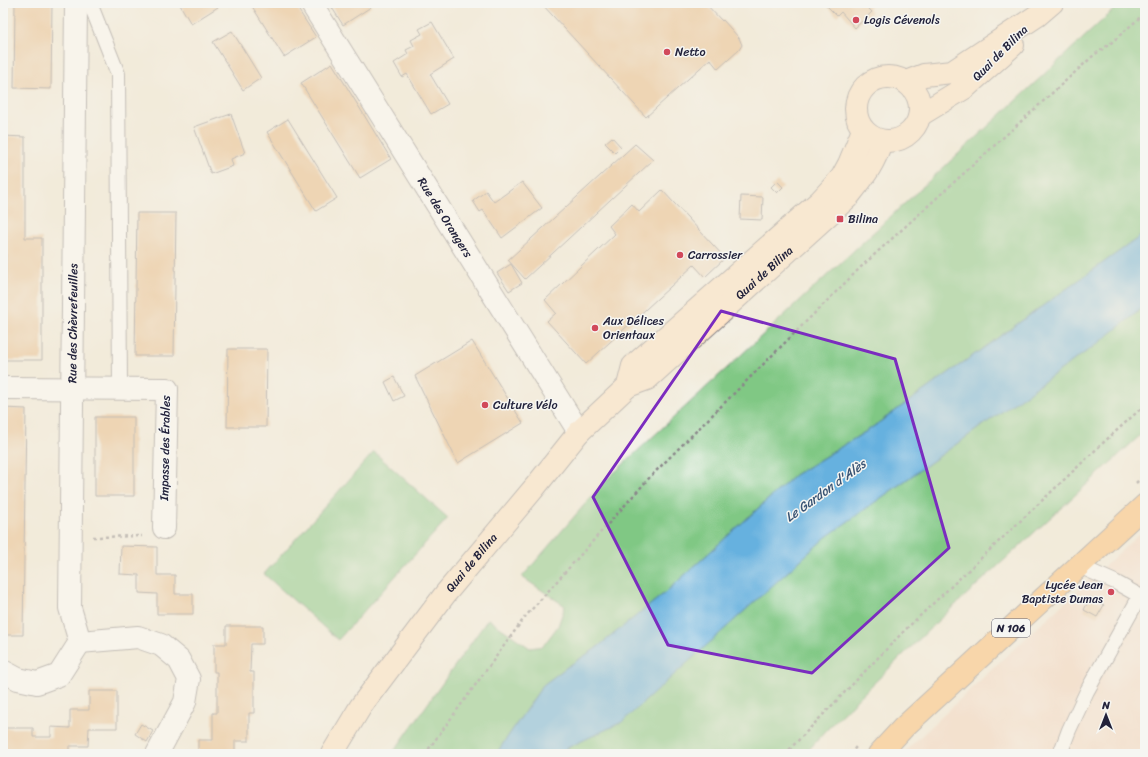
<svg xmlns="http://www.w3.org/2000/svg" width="1148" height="757" viewBox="0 0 1148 757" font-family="Sriracha,sans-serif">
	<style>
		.built { fill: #f4d4bf }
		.green { fill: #80c884; stroke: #517560 }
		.water { fill: #66b1df; stroke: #446a8d }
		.building { fill: #e8ba86 }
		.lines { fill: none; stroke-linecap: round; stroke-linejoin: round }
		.service-casing { stroke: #8a868a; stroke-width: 16 }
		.minor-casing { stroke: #8a868a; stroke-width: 24 }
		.secondary-casing { stroke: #8a868a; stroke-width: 24 }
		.primary-casing { stroke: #8a868a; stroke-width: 24 }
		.path { stroke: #8a868a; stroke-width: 2.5; stroke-dasharray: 3 3; stroke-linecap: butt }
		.service { stroke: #fff; stroke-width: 14 }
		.minor { stroke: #fff; stroke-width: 22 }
		.secondary { stroke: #ffe4c6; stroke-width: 22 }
		.primary { stroke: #febc70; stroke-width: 22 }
		.marked { fill: none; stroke: #7b2cbf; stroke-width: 3; stroke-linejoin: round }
		.poi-dot { fill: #d1495b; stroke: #f6f6f2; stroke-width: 1.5 }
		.labels { text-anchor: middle; stroke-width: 3; stroke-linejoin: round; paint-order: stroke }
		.shield { fill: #f6f6f2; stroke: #626272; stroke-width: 1 }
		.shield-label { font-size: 11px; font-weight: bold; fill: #22223b }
		.poi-label { font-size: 12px; fill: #22223b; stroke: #f6f6f2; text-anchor: start }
		.street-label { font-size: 12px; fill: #22223b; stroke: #f6f6f2 }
		.water-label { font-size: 13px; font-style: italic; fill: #3a5474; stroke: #f6f6f2 }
	</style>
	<rect width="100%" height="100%" fill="#f6f6f2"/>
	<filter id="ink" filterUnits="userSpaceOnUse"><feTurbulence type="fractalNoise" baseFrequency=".025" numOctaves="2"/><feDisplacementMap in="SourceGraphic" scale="8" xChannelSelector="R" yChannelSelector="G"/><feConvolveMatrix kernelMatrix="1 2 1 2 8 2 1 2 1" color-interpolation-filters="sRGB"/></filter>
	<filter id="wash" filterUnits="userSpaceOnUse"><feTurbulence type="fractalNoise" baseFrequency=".012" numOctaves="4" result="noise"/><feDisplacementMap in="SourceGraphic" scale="16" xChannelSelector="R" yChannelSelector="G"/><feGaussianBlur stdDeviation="0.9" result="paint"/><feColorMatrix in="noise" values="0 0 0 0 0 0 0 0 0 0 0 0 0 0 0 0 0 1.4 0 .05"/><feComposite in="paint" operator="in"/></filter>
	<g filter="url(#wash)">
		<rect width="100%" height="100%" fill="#f2ebda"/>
		<path class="built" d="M 1145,529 L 1145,754 L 902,754 L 1007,655 Z"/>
		<path class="green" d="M 1121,3 L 1145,3 L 1145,233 L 870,429 L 795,475 L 666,592 L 595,649 L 567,667 L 543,685 L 496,754 L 392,754 L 488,619 L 530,648 L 543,646 L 558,626 L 565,606 L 522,577 L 604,482 Z
			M 1145,306 L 1145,431 L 940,619 L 833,723 L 805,754 L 562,754 L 567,748 L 622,721 L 826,537 L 1101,341 Z
			M 374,452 L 448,518 L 338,640 L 264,574 Z"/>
		<path class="water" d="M 1145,233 L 1145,306 L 1101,341 L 826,537 L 622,722 L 567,748 L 562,754 L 496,754 L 543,685 L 567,667 L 595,649 L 666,592 L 795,475 L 870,429 Z"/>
		<g id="blocks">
			<path class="building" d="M 15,3 L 52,3 L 51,89 L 14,88 Z
				M 179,3 L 216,3 L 218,7 L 191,24 Z
				M 250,3 L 294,3 L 316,37 L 284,57 Z
				M 329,3 L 369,3 L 371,7 L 343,25 Z
				M 541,3 L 705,3 L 722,21 L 723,20 L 739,38 L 742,45 L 739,50 L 718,69 L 710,59 L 646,117 Z
				M 824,3 L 873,3 L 868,8 L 872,12 L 855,28 L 841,12 L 837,16 Z
				M 432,22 L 454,59 L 430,74 L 448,104 L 431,114 L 407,74 L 402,77 L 394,63 L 408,54 L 406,50 L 414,46 L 411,40 L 422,34 L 419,29 Z
				M 232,31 L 261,78 L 243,90 L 213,42 Z
				M 332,63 L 391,159 L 360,178 L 301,83 Z
				M 231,114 L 245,153 L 231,159 L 233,166 L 211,174 L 194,127 Z
				M 288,119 L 337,198 L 316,211 L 267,132 Z
				M 3,136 L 25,137 L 25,238 L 42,238 L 42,360 L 5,360 L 6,238 L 3,238 Z
				M 612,137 L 621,147 L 615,153 L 605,143 Z
				M 635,144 L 653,160 L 525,279 L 508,260 Z
				M 777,181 L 783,187 L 777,193 L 771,187 Z
				M 522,182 L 542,208 L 502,238 L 483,210 L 480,212 L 473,201 L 486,191 L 494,202 Z
				M 662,190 L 725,258 L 705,277 L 694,265 L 586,364 L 547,321 L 556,313 L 545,300 L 615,234 L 609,226 L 632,204 L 639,212 Z
				M 741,196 L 763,197 L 762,220 L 740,219 Z
				M 137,213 L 176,213 L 174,356 L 135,356 Z
				M 511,264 L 522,283 L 509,291 L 497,273 Z
				M 472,341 L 523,423 L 458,463 L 415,376 Z
				M 228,349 L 267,349 L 266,427 L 227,427 Z
				M 394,377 L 404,396 L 394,401 L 385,382 Z
				M 3,408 L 26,409 L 23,635 L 3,635 Z
				M 95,417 L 134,417 L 134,496 L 95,496 Z
				M 121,546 L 157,547 L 157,575 L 175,575 L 175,594 L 193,594 L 193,614 L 157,614 L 157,594 L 139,593 L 139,575 L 120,574 Z
				M 1090,597 L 1104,605 L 1097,617 L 1084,610 Z
				M 226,626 L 263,626 L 263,644 L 251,644 L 250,672 L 254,672 L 254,713 L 249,713 L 249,741 L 235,741 L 235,754 L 198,754 L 198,740 L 213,740 L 213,713 L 217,713 L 217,672 L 214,672 L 214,644 L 226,644 Z
				M 89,691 L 117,691 L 117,728 L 89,728 L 88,746 L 69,746 L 69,754 L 3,754 L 3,728 L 33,728 L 33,737 L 51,737 L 51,727 L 70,728 L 70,710 L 89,710 Z
				M 141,724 L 153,731 L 147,742 L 135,734 Z"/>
		</g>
	</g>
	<g filter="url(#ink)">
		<use href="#blocks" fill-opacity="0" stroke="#8a868a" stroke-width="1"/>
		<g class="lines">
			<defs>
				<path id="service" d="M 90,3 L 118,74 L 120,388
					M 1060,754 L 1069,730 L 1087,691 L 1140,596 L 1115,582 L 1079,566"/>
				<g id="minor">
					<path id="s1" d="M 311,3 L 579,432"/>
					<path d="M 3,388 L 167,389 L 164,528"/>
					<path d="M 80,642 L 138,637 L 161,645 L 179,660 L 189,679 L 185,702 L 157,754"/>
					<path id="s2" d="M 3,671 L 18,679 L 37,683 L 59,675 L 80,642 L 70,608 L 76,3"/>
				</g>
				<g id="secondary">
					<circle cx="888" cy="109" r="32"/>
					<path d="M 906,82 L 924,75 L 952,72 L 1038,15 L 1052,3"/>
					<path d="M 920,115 L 966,87 L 1013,45"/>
					<path d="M 628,386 L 633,366 L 820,201 L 842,177 L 849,164 L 863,130"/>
					<path id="s3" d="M 332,754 L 361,706 L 446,593 L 535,487 L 579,432 L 628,386 L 647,379 L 848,197 C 862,179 875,164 881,141"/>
				</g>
				<path id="primary" d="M 879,754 L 904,727 L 1145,505"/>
			</defs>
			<use href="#service" class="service-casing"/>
			<use href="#minor" class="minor-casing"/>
			<use href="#secondary" class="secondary-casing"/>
			<use href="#primary" class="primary-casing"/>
			<path class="path" d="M 1136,483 L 1145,474
				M 93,537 L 142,536
				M 425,754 L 525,617 L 651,476 L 863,265 L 1094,55 L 1111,43 L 1145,13
				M 785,754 L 905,630 L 1104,442 L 1145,405
				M 850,754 L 856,747"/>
			<use href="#service" class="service"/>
			<use href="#minor" class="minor"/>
			<use href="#secondary" class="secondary"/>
			<use href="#primary" class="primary"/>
		</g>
	</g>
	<path d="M0 0H1148V757H0ZM 721,311 L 895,359 L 949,548 L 812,673 L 668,645 L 593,497 Z" fill="#f2ebda" fill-opacity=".55" fill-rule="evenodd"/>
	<path class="marked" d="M 721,311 L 895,359 L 949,548 L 812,673 L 668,645 L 593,497 Z"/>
	<g class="poi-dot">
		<circle cx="856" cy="20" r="4"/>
		<circle cx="667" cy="52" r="4"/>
		<rect x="836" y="215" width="8" height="8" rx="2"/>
		<circle cx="680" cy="255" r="4"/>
		<circle cx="595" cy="328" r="4"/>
		<circle cx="485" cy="405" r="4"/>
		<circle cx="1111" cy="592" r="4"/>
	</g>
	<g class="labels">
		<rect class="shield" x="992" y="619" width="38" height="18" rx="3"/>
		<g class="shield-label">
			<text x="1011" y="632">N 106</text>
		</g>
		<g class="poi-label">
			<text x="864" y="24">Logis Cévenols</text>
			<text x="675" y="56">Netto</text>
			<text x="848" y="223">Bilina</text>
			<text x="688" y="259">Carrossier</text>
			<text x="603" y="325">Aux Délices<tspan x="603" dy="14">Orientaux</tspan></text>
			<text x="493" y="409">Culture Vélo</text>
			<text x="1103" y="589" text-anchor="end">Lycée Jean<tspan x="1103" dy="14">Baptiste Dumas</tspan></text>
		</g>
		<g class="street-label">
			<text transform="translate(1000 53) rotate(-45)" y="4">Quai de Bilina</text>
			<text dy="4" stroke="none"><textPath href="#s1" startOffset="253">Rue des Orangers</textPath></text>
			<text dy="4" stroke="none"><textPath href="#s3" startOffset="652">Quai de Bilina</textPath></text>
			<text dy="4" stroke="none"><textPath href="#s2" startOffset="419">Rue des Chèvrefeuilles</textPath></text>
			<text transform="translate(165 448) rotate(-89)" y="4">Impasse des Érables</text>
			<text dy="4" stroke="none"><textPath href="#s3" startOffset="237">Quai de Bilina</textPath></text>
		</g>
		<g class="water-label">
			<text transform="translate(825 490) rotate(-36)" y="5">Le Gardon d'Alès</text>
		</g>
	</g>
	<rect width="1148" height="757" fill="none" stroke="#f6f6f2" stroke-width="16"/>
	<g transform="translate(1106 715)" stroke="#f6f6f2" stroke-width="3" paint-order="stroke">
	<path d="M0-3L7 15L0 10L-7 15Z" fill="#22223b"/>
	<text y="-6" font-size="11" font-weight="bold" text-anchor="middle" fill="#22223b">N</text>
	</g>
</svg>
